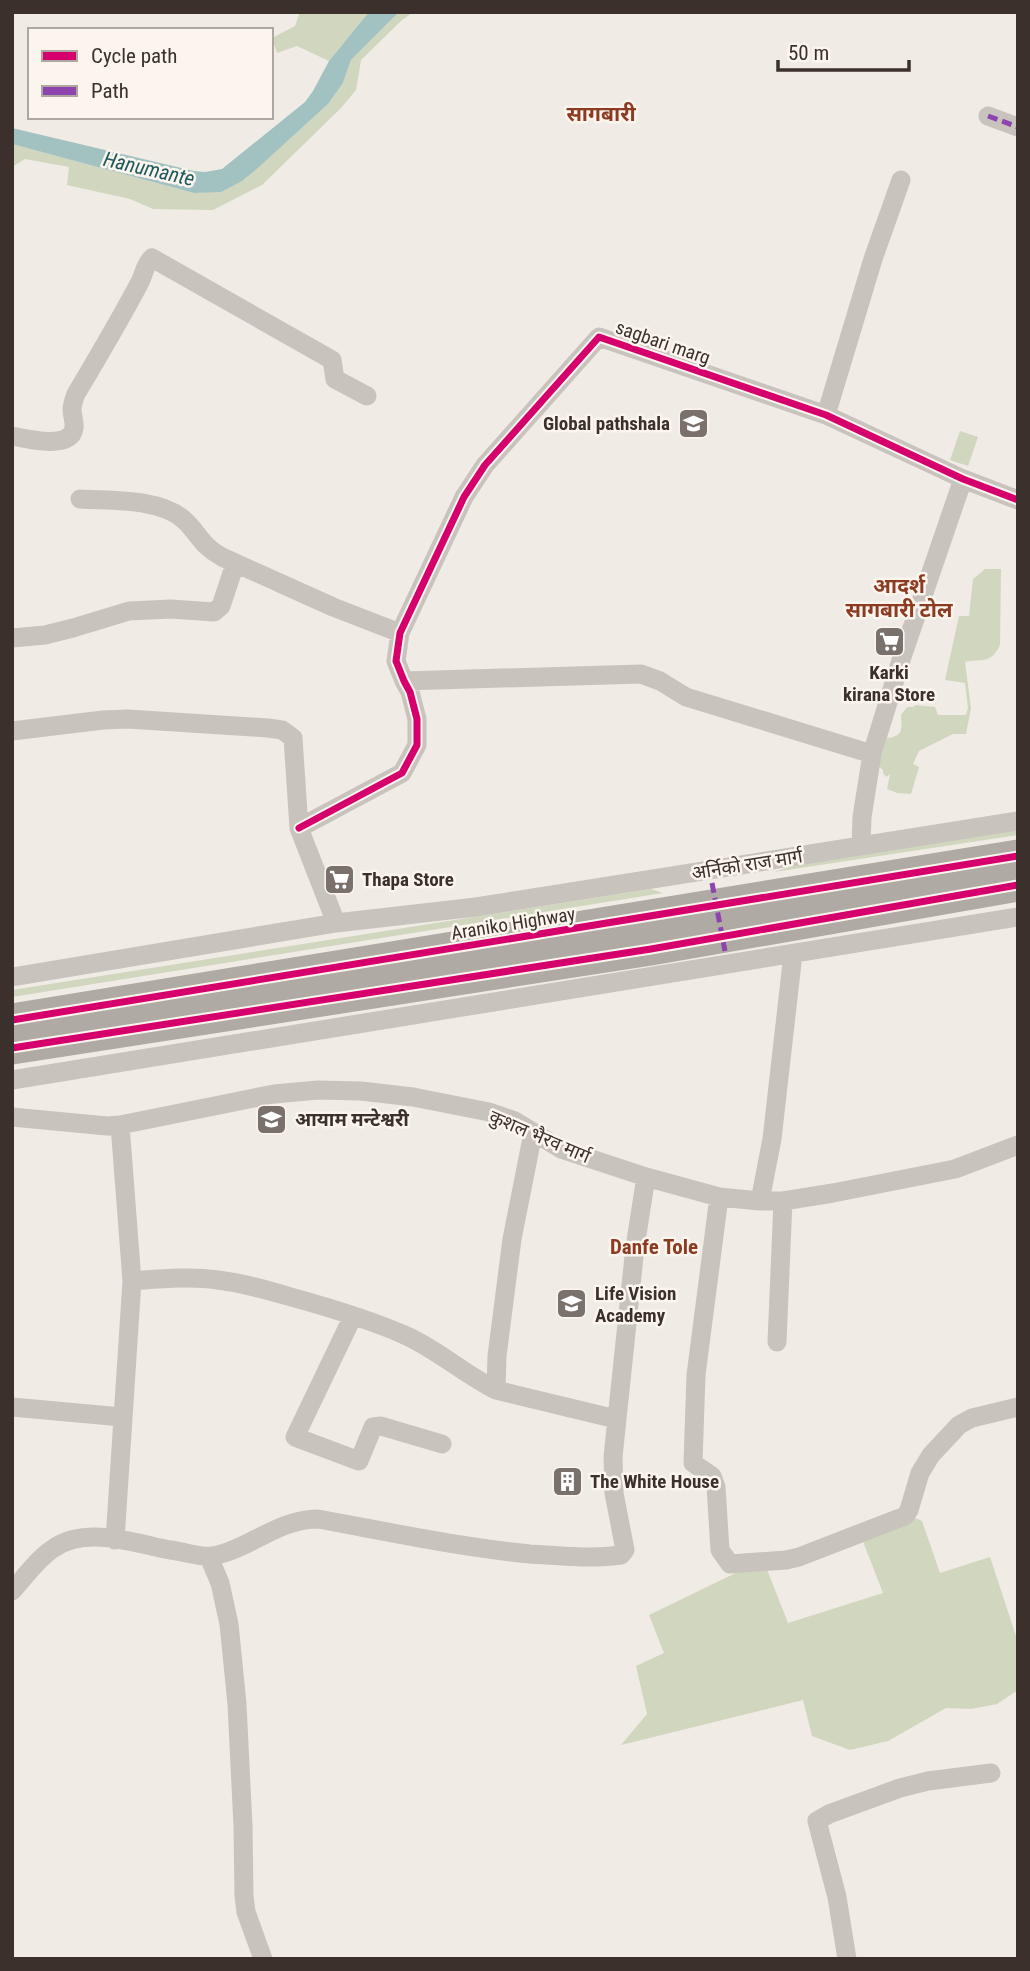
<svg xmlns="http://www.w3.org/2000/svg" width="1030" height="1971" viewBox="0 0 1030 1971" font-family="'Roboto Condensed','Noto Sans Devanagari',sans-serif">
	<style>
		.green { fill: #d1d6bf }
		.water { fill: #a1c2c1 }
		.lines { fill: none; stroke-linecap: round; stroke-linejoin: round }
		.street { stroke: #c9c3be; stroke-width: 19 }
		.highway { stroke: #afaaa4; stroke-width: 33 }
		.quiet { stroke: #8e44ad; stroke-width: 5; stroke-dasharray: 10 5; stroke-linecap: butt }
		.cycleway-casing { stroke: #fbf5ee; stroke-width: 11 }
		.cycleway { stroke: #d6006c; stroke-width: 7 }
		.labels { text-anchor: middle; stroke-width: 5; stroke-linejoin: round; paint-order: stroke }
		.street-label { font-size: 19px; fill: #3b302b; stroke: #fbf5ee }
		.poi-label { font-size: 19px; font-weight: bold; fill: #3b302b; stroke: #fbf5ee; text-anchor: start }
		.neighbourhood-label { font-size: 21px; font-weight: bold; fill: #8c3b22; stroke: #fbf5ee }
		.water-label { font-size: 21px; font-style: italic; fill: #1f5a5e; stroke: #fbf5ee }
	</style>
	<rect width="100%" height="100%" fill="#f0ebe5"/>
	<path class="green" d="M 300,12 L 369,12 L 329,61 L 297,46 L 277,53 L 272,38 L 295,26 Z
		M 399,12 L 413,12 L 401,21 L 361,60 L 356,90 L 341,108 L 262,185 L 213,210 L 153,209 L 130,199 L 67,185 L 69,167 L 25,159 L 12,167 L 12,144 L 194,193 L 221,191 L 242,181 L 258,168 L 328,104 L 343,83 L 351,60 Z
		M 960,431 L 978,437 L 968,466 L 950,460 Z
		M 985,569 L 1001,569 L 1000,645 C 990,665 983,658 965,662 L 971,708 L 966,734 L 953,734 L 919,751 L 913,764 L 919,767 L 911,794 L 897,793 L 887,789 L 890,774 L 886,777 L 883,773 L 883,770 L 878,766 L 887,738 C 903,736 902,730 901,715 L 907,707 L 913,707 L 916,705 L 935,707 L 938,715 L 966,715 L 968,708 L 965,683 L 945,680 L 959,616 L 969,616 L 973,579 Z
		M 1018,826 L 1018,835 L 774,872 L 809,860 Z
		M 651,889 L 663,893 L 12,997 L 12,990 Z
		M 915,1518 L 922,1521 L 940,1573 L 990,1557 L 1018,1642 L 1018,1690 L 997,1704 L 971,1709 L 946,1708 L 888,1741 L 850,1750 L 812,1736 L 803,1700 L 621,1745 L 647,1714 L 636,1666 L 664,1653 L 649,1615 L 744,1569 L 766,1567 L 788,1623 L 883,1593 L 862,1539 Z"/>
	<path class="water" d="M 369,12 L 399,12 L 351,60 L 343,83 L 328,104 L 258,168 L 242,181 L 221,192 L 194,193 L 12,144 L 12,128 L 194,171 L 205,172 L 222,169 L 305,102 L 313,91 L 329,61 Z"/>
	<g class="lines">
		<path class="street" d="M 988,116 L 1018,127
			M 826,415 L 873,259 L 901,180
			M 12,436 C 27,439 71,450 74,428 C 75,422 72,416 72,410 C 72,405 74,399 76,394 C 98,357 120,320 140,282 C 144,274 145,264 152,258 L 332,360 L 335,379 L 367,396
			M 80,499 C 110,501 159,498 183,519 C 199,533 200,545 222,557 L 333,607 L 400,633
			M 12,638 L 45,635 L 73,628 L 129,611 L 171,609 L 214,612 L 221,606 L 235,564
			M 404,681 L 641,674 L 660,681 L 686,697 L 872,754 L 862,817 L 861,846
			M 12,731 L 103,720 L 128,719 L 268,728 L 282,730 L 293,738 L 299,828 L 336,923
			M 872,754 L 902,657 L 963,479
			M 299,828 L 402,773 L 417,745 L 417,719 L 410,692 L 404,681 L 396,661 L 400,633 L 464,497 L 485,465 L 599,337 L 826,415 L 963,479 L 1018,500
			M 12,977 L 336,923 L 476,907 L 1018,821
			M 12,1080 L 1018,917
			M 12,1117 L 107,1126 L 120,1125 L 274,1094 L 318,1090 L 361,1091 L 413,1097 L 489,1112 L 515,1121 L 561,1149 L 646,1177 L 719,1197 L 760,1201 L 783,1201 L 833,1193 L 955,1169 L 1018,1145
			M 719,1197 L 696,1375 L 693,1463 L 712,1476 L 716,1487 L 720,1550 L 730,1564 L 786,1560 L 799,1557 L 905,1516 L 909,1510 L 920,1473 L 931,1455 L 959,1425 L 972,1418 L 1018,1407
			M 760,1201 L 772,1139 L 793,954
			M 132,1281 C 160,1279 190,1276 218,1280 C 243,1283 267,1290 291,1297 C 331,1308 372,1320 409,1337 C 440,1352 466,1375 496,1390 L 616,1419
			M 353,1316 L 295,1437 L 359,1461 L 373,1427 L 381,1426 L 442,1444
			M 777,1342 L 783,1201
			M 496,1390 L 497,1356 L 512,1239 L 533,1133
			M 12,1407 L 122,1417
			M 115,1540 L 132,1281 L 120,1125
			M 209,1557 L 220,1583 L 229,1624 L 237,1704 L 243,1826 L 244,1896 L 246,1912 L 263,1959
			M 12,1591 C 25,1577 38,1558 54,1548 C 87,1526 134,1543 170,1550 C 181,1551 202,1558 212,1556 C 250,1549 278,1519 318,1519 C 389,1532 459,1547 530,1554 C 561,1556 591,1559 621,1555 L 625,1550 L 614,1493 L 613,1457 L 635,1247 L 646,1177
			M 847,1959 L 837,1897 L 817,1821 L 829,1814 L 900,1788 L 928,1781 L 991,1773"/>
		<path class="highway" d="M 12,1020 L 1018,856
			M 12,1048 L 651,949 L 1018,885"/>
		<path class="quiet" d="M 988,116 L 1018,127
			M 712,883 L 725,951"/>
		<defs>
			<path id="cycleway" d="M 299,828 L 402,773 L 417,745 L 417,719 L 410,692 L 404,681 L 396,661 L 400,633 L 464,497 L 485,465 L 599,337 L 826,415 L 963,479 L 1018,500
				M 12,1020 L 1018,856
				M 12,1048 L 651,949 L 1018,885"/>
		</defs>
		<use href="#cycleway" class="cycleway-casing"/>
		<use href="#cycleway" class="cycleway"/>
	</g>
	<defs>
		<symbol id="school-square" viewBox="-11 -11 22 22"><rect x="-9" y="-9" width="18" height="18" rx="4" fill="#7a716c" stroke="#fbf5ee"/><path d="M0-5L7-2L0 1L-7-2ZM-4 1L0 2.5L4 1V4Q0 6-4 4Z" fill="#fff"/></symbol>
		<symbol id="supermarket-square" viewBox="-11 -11 22 22"><rect x="-9" y="-9" width="18" height="18" rx="4" fill="#7a716c" stroke="#fbf5ee"/><path d="M-6-5.5h2.5l.6 2H6L4.5 2H-2.5L-4.4-4H-6ZM-1.5 3.2a1.3 1.3 0 1 0 .1 0ZM3 3.2a1.3 1.3 0 1 0 .1 0Z" fill="#fff"/></symbol>
		<symbol id="building-square" viewBox="-11 -11 22 22"><rect x="-9" y="-9" width="18" height="18" rx="4" fill="#7a716c" stroke="#fbf5ee"/><path d="M-4-6H4V6H1V3H-1V6H-4ZM-2.5-4.3h1.7v1.8h-1.7ZM.8-4.3h1.7v1.8H.8ZM-2.5-1h1.7V.8h-1.7ZM.8-1h1.7V.8H.8Z" fill="#fff"/></symbol>
	</defs>
	<g fill-rule="evenodd">
		<use href="#school-square" x="676" y="406" width="35" height="35"/>
		<use href="#supermarket-square" x="872" y="624" width="35" height="35"/>
		<use href="#supermarket-square" x="322" y="862" width="35" height="35"/>
		<use href="#school-square" x="254" y="1102" width="35" height="35"/>
		<use href="#school-square" x="554" y="1286" width="35" height="35"/>
		<use href="#building-square" x="550" y="1464" width="35" height="35"/>
	</g>
	<g class="labels">
		<g class="street-label">
			<text transform="translate(663 342) rotate(19)" y="7">sagbari marg</text>
			<text transform="translate(747 864) rotate(-9)" y="7">अर्निको राज मार्ग</text>
			<text transform="translate(513 923) rotate(-9)" y="7">Araniko Highway</text>
			<text transform="translate(540 1136) rotate(23)" y="7">कुशल‌ भैरव मार्ग</text>
		</g>
		<g class="poi-label">
			<text x="670" y="430" text-anchor="end">Global pathshala</text>
			<text x="889" y="679" text-anchor="middle">Karki<tspan x="889" dy="22">kirana Store</tspan></text>
			<text x="362" y="886">Thapa Store</text>
			<text x="295" y="1126">आयाम मन्टेश्वरी</text>
			<text x="595" y="1300">Life Vision<tspan x="595" dy="22">Academy</tspan></text>
			<text x="590" y="1488">The White House</text>
		</g>
		<g class="neighbourhood-label">
			<text x="601" y="121">सागबारी</text>
			<text x="899" y="593">आदर्श<tspan x="899" dy="24">सागबारी टोल</tspan></text>
			<text x="654" y="1254">Danfe Tole</text>
		</g>
		<g class="water-label">
			<text transform="translate(149 169) rotate(13)" y="7">Hanumante</text>
		</g>
	</g>
	<rect width="1030" height="1971" fill="none" stroke="#3b302b" stroke-width="28"/>
	<rect x="28" y="28" width="245" height="91" fill="#fbf5ee" stroke="#aea6a0" stroke-width="2"/>
	<rect x="42" y="51" width="35" height="10" fill="#d6006c" stroke="#aea6a0" stroke-width="2"/>
	<text x="91" y="63" font-size="21" fill="#3b302b">Cycle path</text>
	<rect x="42" y="86" width="35" height="10" fill="#8e44ad" stroke="#aea6a0" stroke-width="2"/>
	<text x="91" y="98" font-size="21" fill="#3b302b">Path</text>
	<path d="M778 60v10h131v-10" fill="none" stroke="#3b302b" stroke-width="3.5"/>
	<text x="788" y="60" font-size="21" fill="#3b302b" stroke="#fbf5ee" stroke-width="5" paint-order="stroke">50 m</text>
</svg>
